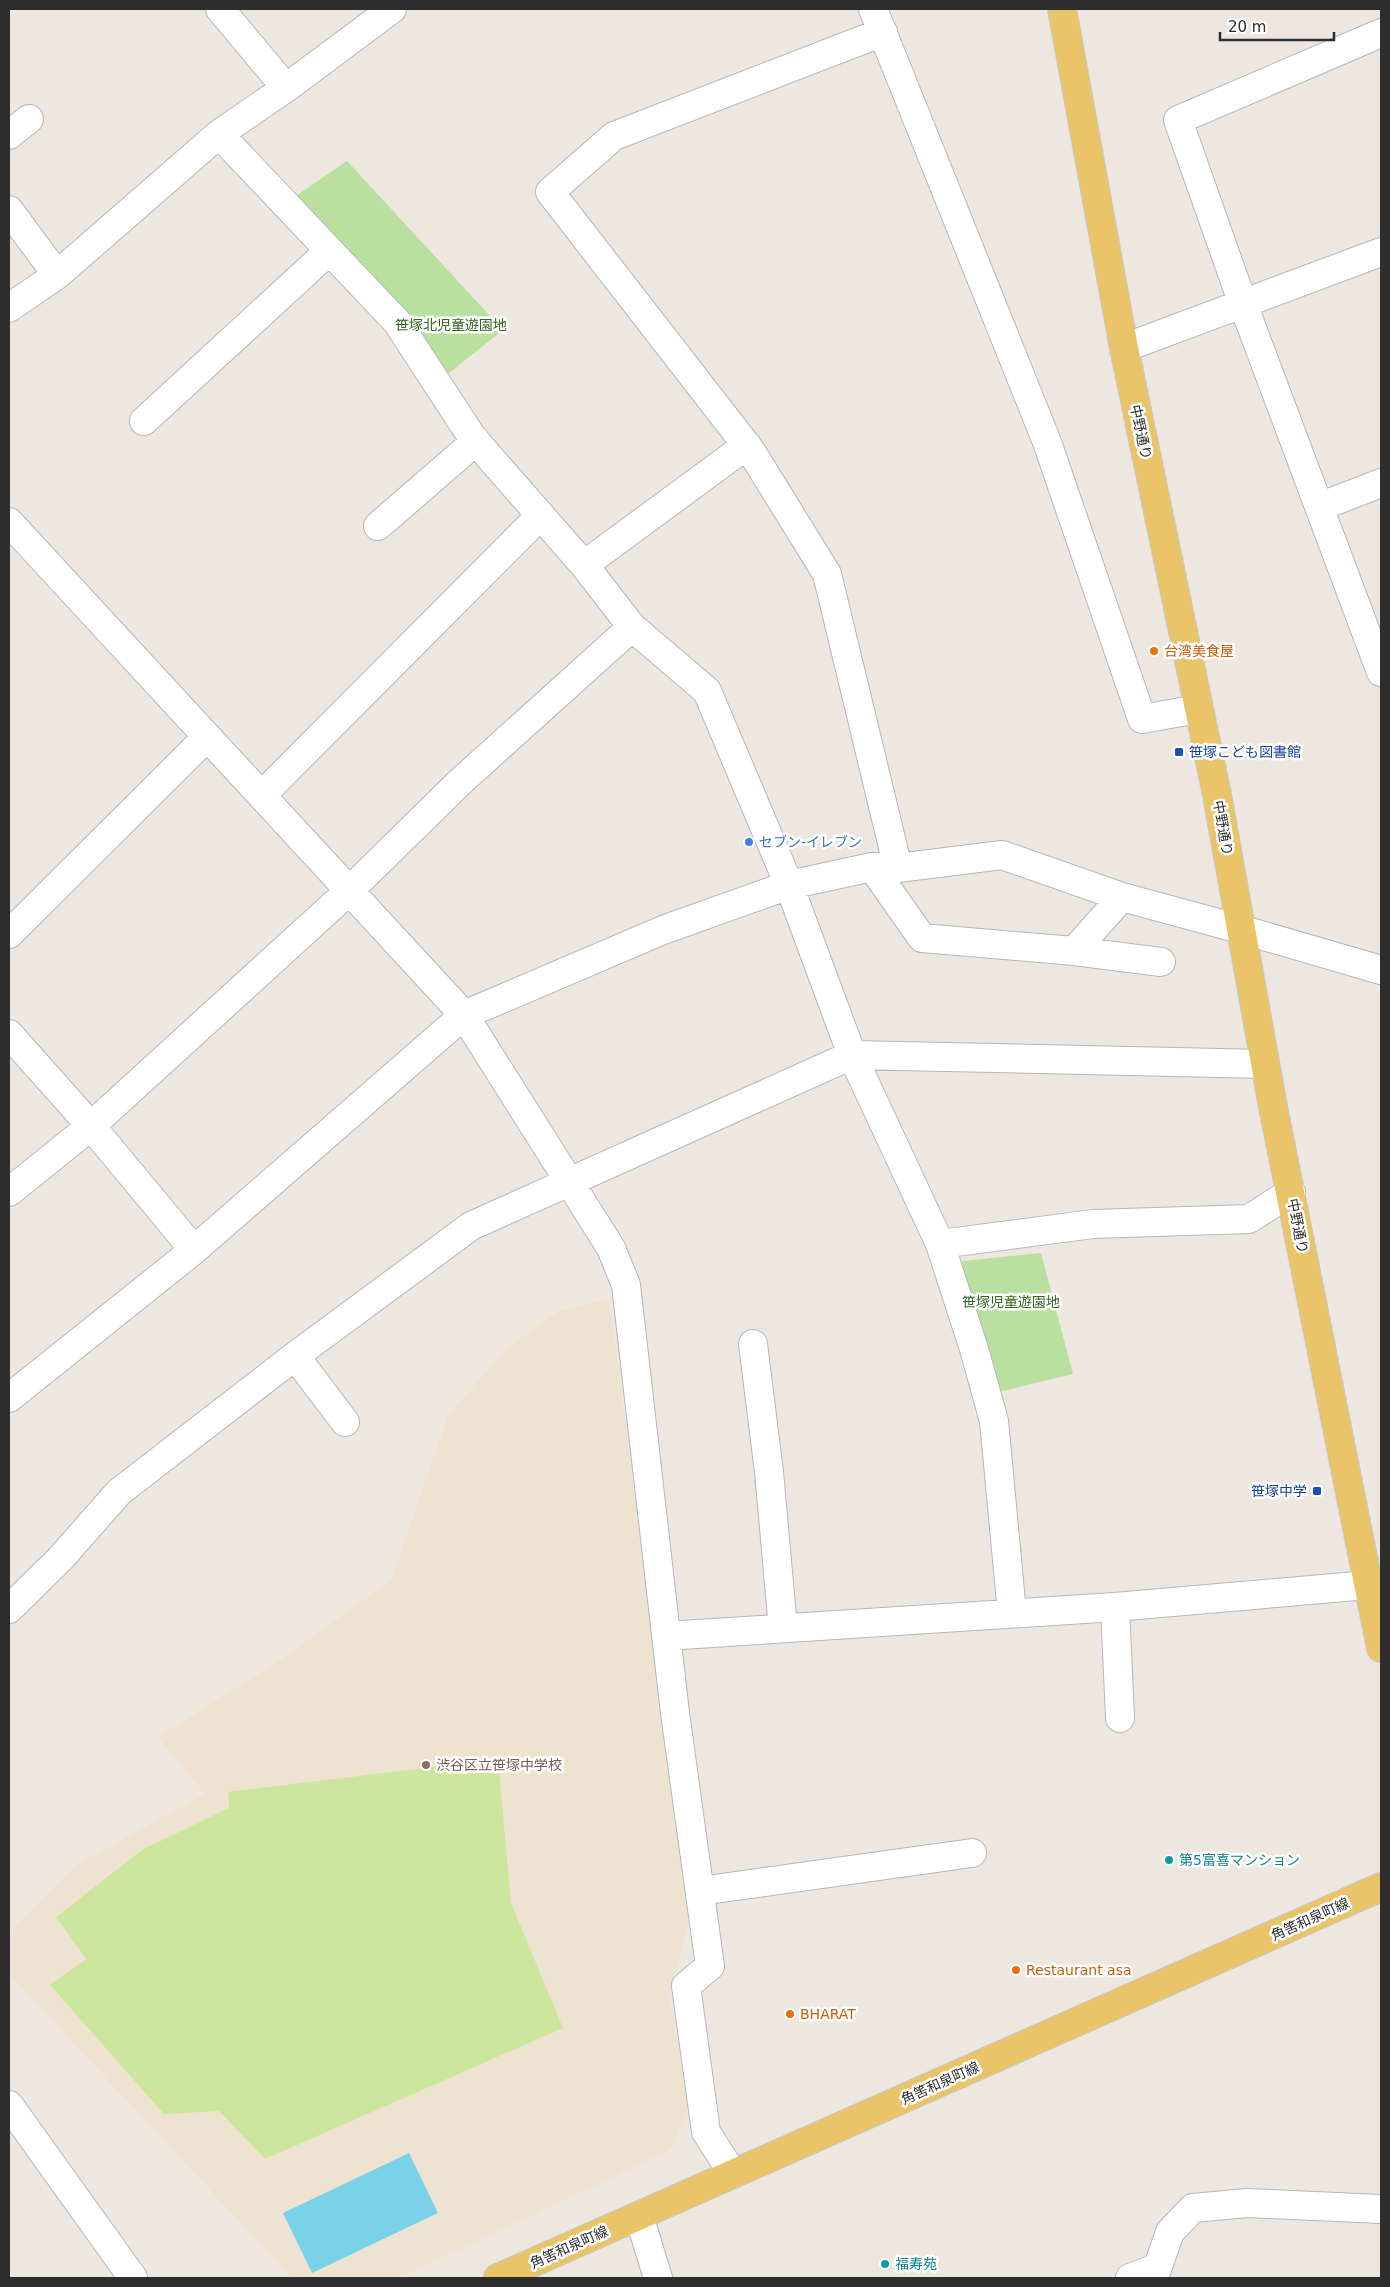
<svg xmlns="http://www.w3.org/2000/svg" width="1390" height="2287" viewBox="0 0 1390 2287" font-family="'DejaVu Sans','Noto Sans JP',sans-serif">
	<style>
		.education { fill: #eee3d1 }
		.green { fill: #bae0a0 }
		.pitch { fill: #cce79d }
		.water { fill: #7ad2e8 }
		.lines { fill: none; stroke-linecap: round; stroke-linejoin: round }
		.minor-casing { stroke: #b4b7bf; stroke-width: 30 }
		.major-casing { stroke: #c8c8c8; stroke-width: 30 }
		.minor { stroke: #fff; stroke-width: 28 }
		.major { stroke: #e9c469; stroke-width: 28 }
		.food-dot { fill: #e8710a; stroke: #fff; stroke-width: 2 }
		.transit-dot { fill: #1a4fb4; stroke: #fff; stroke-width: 2 }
		.shop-dot { fill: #3f7fe0; stroke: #fff; stroke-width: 2 }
		.education-dot { fill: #8d6e63; stroke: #fff; stroke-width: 2 }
		.culture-dot { fill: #0f9aa8; stroke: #fff; stroke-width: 2 }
		.labels { text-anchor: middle; stroke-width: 5; stroke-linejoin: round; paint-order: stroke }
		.park-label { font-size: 14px; fill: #32671f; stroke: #fff }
		.street-label { font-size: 14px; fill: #2d2d2d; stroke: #fff }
		.food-label { font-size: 14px; fill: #c56008; stroke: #fff; text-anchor: start }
		.transit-label { font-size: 14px; fill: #164399; stroke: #fff; text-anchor: start }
		.shop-label { font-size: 14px; fill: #366cbe; stroke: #fff; text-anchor: start }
		.education-label { font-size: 14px; fill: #785e54; stroke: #fff; text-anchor: start }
		.culture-label { font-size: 14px; fill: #0d838f; stroke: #fff; text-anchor: start }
	</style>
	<rect width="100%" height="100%" fill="#ede7e0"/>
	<path class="education" d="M 609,1299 L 689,1918 L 669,1996 L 689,2112 L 669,2151 L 398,2278 L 292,2278 L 9,1974 L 9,1933 L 77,1865 L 205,1794 L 158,1737 L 279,1661 L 391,1580 L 448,1416 L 505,1350 L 559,1311 Z"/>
	<path class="green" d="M 347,161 L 503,330 L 444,377 L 293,198 Z
		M 1041,1253 L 1073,1374 L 998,1392 L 956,1270 L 963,1261 Z"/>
	<path class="pitch" d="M 498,1759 L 511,1903 L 563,2028 L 265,2159 L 219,2111 L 164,2114 L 50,1985 L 86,1959 L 56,1917 L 142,1850 L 229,1808 L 228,1792 Z"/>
	<path class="water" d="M 409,2153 L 438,2213 L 312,2273 L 283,2213 Z"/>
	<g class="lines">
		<defs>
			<path id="minor" d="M 220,9 L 286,88
				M 873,9 L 1047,442 L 1142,719 L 1198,709
				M 883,32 L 614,136 L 550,192 L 751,451 L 827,574 L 898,868
				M 1381,33 L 1178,120 L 1243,304 L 1381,672
				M 219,134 L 397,322 L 472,437 L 584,565 L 632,627 L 707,691 L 789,885 L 852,1055 L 940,1244 L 974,1349 L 994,1421 L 1012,1613
				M 9,135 L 29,119
				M 9,210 L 57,275
				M 9,308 L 57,275 L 219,134 L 286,88 L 392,9
				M 1124,348 L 1381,252
				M 144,421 L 329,251
				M 1319,507 L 1381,483
				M 9,522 L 464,1015 L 611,1248 L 626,1285 L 675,1713 L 710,1966 L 686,1986 L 706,2132 L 733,2174
				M 378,526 L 476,441
				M 584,565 L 747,445
				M 262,795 L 540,516
				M 872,867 L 922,938 L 1074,951 L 1161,962
				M 9,934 L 207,737
				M 1074,951 L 1122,897
				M 9,1034 L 91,1126 L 194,1250
				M 9,1192 L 91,1126 L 350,890 L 460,782 L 632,627
				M 940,1244 L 1093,1224 L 1249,1219 L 1291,1192
				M 753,1344 L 769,1472 L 783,1628
				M 295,1356 L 345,1422
				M 9,1398 L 194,1250 L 464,1015 L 663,930 L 789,885 L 872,867 L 898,868 L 1002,855 L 1122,897 L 1240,929 L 1381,970
				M 1115,1607 L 1120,1718
				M 9,1609 L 60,1559 L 119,1492 L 295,1356 L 471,1226 L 852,1055 L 1265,1064
				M 666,1636 L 1115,1607 L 1368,1585
				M 700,1891 L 972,1853
				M 9,2105 L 133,2278
				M 639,2216 L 658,2278
				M 1130,2278 L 1157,2268
				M 1154,2278 L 1170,2232 L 1193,2208 L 1247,2203 L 1381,2209"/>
			<path id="major" d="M 1062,9 L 1124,348 L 1217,795 L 1273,1107 L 1381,1648
				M 498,2278 L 1381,1887"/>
		</defs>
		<use href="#minor" class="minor-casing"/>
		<use href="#major" class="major-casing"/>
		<use href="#minor" class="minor"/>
		<use href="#major" class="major"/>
	</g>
	<g class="food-dot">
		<circle cx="1154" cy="651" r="5"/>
		<circle cx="1016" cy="1970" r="5"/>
		<circle cx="790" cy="2014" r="5"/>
	</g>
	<g class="transit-dot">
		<rect x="1174" y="747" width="10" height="10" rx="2.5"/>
		<rect x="1312" y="1486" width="10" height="10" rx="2.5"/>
	</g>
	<circle class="shop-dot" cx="749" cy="842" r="5"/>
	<circle class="education-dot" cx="426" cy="1765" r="5"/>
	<g class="culture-dot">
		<circle cx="1169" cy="1860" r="5"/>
		<circle cx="885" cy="2264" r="5"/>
	</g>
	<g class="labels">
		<g class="park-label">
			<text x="451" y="330">笹塚北児童遊園地</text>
			<text x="1011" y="1307">笹塚児童遊園地</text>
		</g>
		<g class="street-label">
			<text transform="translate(1141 432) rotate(78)" y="5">中野通り</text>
			<text transform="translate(1223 828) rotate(80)" y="5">中野通り</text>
			<text transform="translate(1298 1226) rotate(79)" y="5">中野通り</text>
			<text transform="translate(1310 1919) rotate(-24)" y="5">角筈和泉町線</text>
			<text transform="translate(940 2083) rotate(-24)" y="5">角筈和泉町線</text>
			<text transform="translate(569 2247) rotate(-24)" y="5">角筈和泉町線</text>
		</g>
		<g class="food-label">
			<text x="1164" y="656">台湾美食屋</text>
			<text x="1026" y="1975">Restaurant asa</text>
			<text x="800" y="2019">BHARAT</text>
		</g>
		<g class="transit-label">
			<text x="1189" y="757">笹塚こども図書館</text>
			<text x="1307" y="1496" text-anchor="end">笹塚中学</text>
		</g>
		<g class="shop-label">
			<text x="759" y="847">セブン-イレブン</text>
		</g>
		<g class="education-label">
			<text x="436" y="1770">渋谷区立笹塚中学校</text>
		</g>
		<g class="culture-label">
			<text x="1179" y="1865">第5富喜マンション</text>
			<text x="895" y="2269">福寿苑</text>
		</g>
	</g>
	<rect width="1390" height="2287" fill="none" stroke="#2d2d2d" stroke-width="20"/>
	<path d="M1220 32v8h114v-8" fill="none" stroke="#2d2d2d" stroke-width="2.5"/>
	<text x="1228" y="32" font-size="15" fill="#2d2d2d" stroke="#ffffff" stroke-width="4" paint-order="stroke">20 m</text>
</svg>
